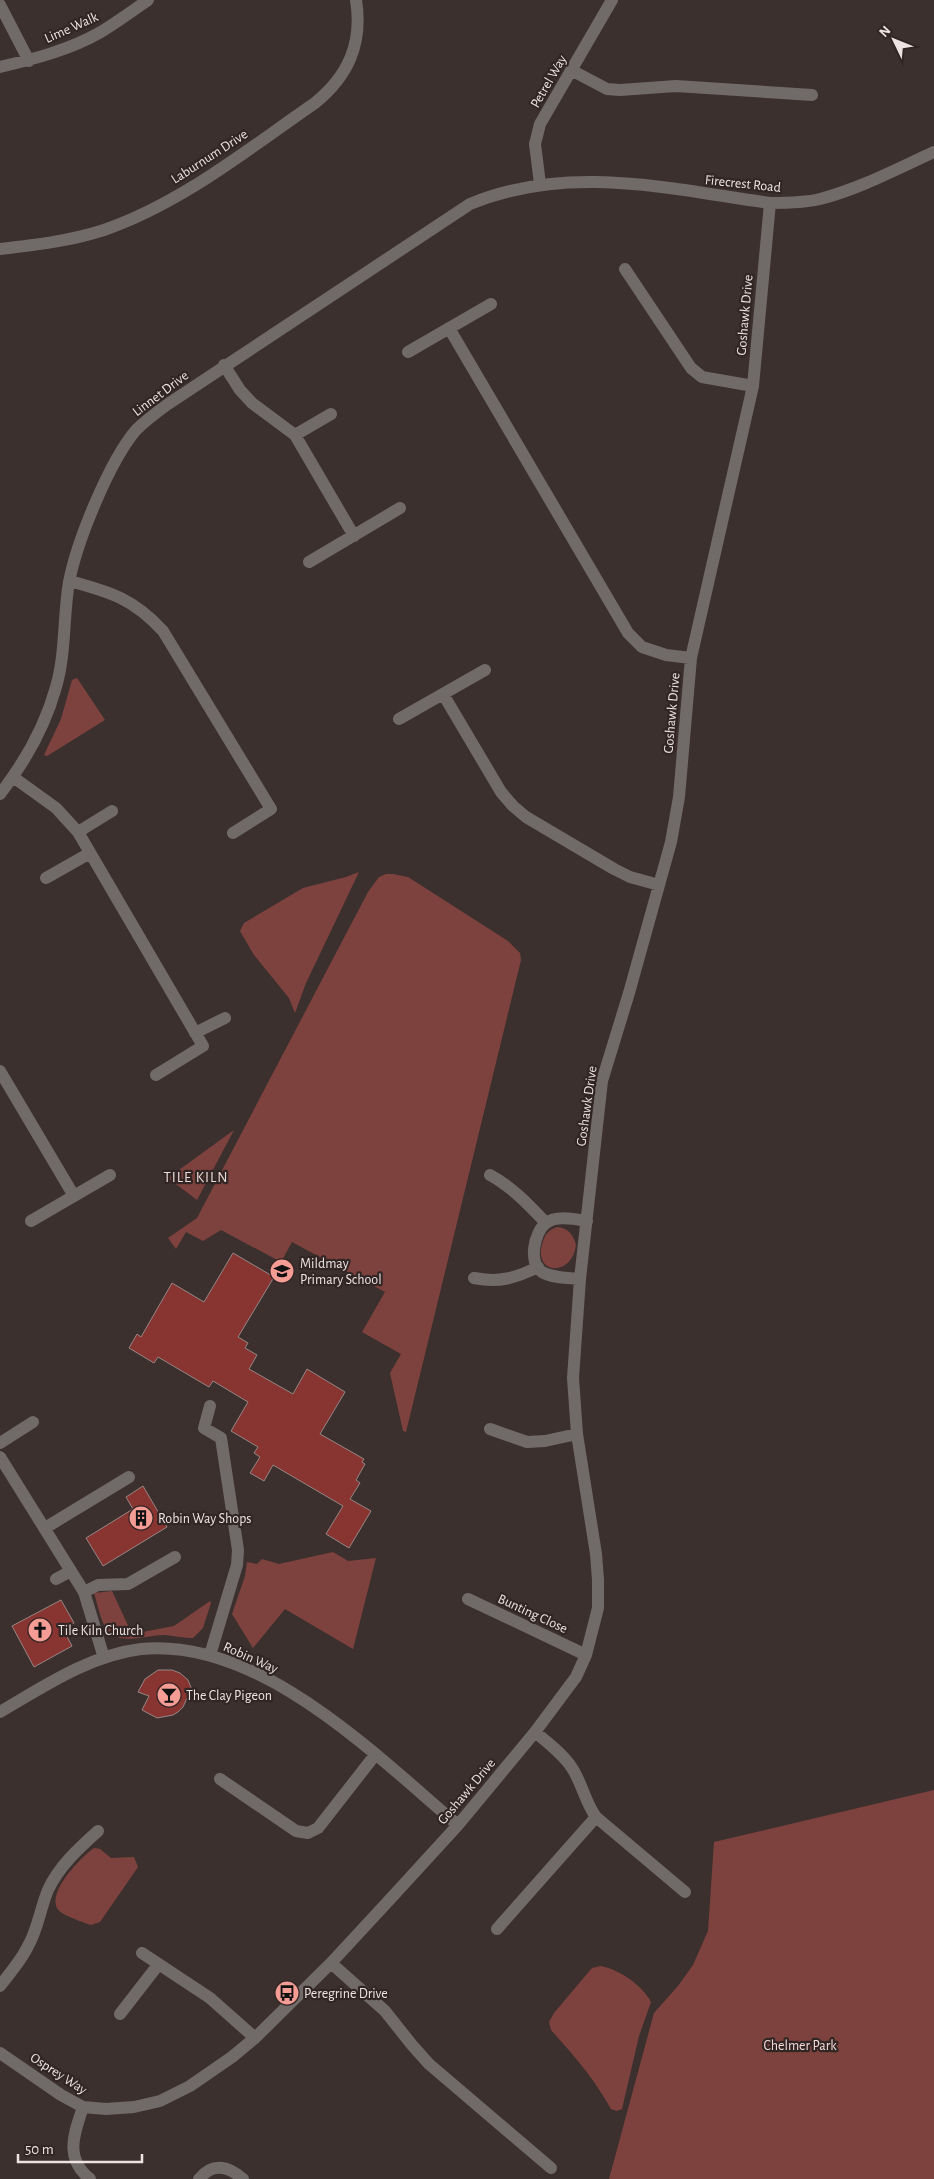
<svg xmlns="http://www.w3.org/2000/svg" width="934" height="2179" viewBox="0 0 934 2179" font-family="'Alegreya Sans',sans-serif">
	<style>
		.green { fill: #7e423e }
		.building { fill: #883431; stroke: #968685 }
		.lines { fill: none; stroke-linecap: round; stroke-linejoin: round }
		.minor { stroke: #706a69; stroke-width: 12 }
		.labels { text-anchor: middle; stroke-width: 4.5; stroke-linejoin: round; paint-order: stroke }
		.street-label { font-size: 14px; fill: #ece3e2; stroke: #322625 }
		.poi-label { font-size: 14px; fill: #ece3e2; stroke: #322625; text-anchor: start }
		.park-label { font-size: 14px; fill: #f5dbd9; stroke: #322625 }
		.neighbourhood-label { font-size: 15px; letter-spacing: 1px; fill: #ebdad8; stroke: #322625 }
	</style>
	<rect width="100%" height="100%" fill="#3c302e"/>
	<path class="green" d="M 77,678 L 105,720 L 47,756 L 44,755 L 61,719 L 72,680 Z
		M 359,872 L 306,983 L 295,1013 L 289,998 L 254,955 L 240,931 L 244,923 L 303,888 L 346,877 Z
		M 386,874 L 393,874 L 408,877 L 508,941 L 520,953 L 521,960 L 406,1432 L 403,1431 L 390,1373 L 401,1354 L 362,1332 L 385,1292 L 292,1242 L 281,1262 L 221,1230 L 203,1241 L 186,1232 L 176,1249 L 168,1238 L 197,1218 L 368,892 L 379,877 Z
		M 234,1130 L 197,1200 L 168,1178 Z
		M 557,1227 C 568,1228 573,1234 576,1245 C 572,1278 531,1275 543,1241 C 546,1233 549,1230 557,1227 Z
		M 333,1552 L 348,1561 L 376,1558 L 353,1649 L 285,1609 L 253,1648 L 232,1614 L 245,1576 L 247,1562 L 257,1564 L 262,1559 L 279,1564 Z
		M 112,1591 L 132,1634 L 174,1626 L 210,1601 L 211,1603 L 203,1628 L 193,1638 C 184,1638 176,1636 166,1635 C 150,1634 124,1645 110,1633 C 101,1625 98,1605 94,1593 Z
		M 934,1790 L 934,2179 L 609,2179 L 654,2013 L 678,1986 L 693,1965 L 708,1931 L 714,1842 Z
		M 94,1848 L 100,1849 L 111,1858 L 134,1857 L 138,1867 L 100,1922 L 91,1925 C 83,1922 60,1915 57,1908 C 48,1891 81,1857 94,1848 Z
		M 601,1966 C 620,1970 642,1985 651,2002 L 639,2036 L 622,2109 L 617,2111 L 611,2109 C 593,2077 575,2057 551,2030 L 549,2022 L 554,2013 L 592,1968 Z"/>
	<path class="building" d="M 233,1253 L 274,1277 L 238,1337 L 248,1343 L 245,1348 L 257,1355 L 249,1369 L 293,1394 L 307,1369 L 345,1392 L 320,1434 L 364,1459 L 362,1462 L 365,1464 L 356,1480 L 360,1483 L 350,1499 L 371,1511 L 349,1548 L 326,1534 L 343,1506 L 273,1465 L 264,1481 L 250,1473 L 260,1457 L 254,1453 L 258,1447 L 231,1431 L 248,1402 L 213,1381 L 209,1387 L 158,1357 L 154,1363 L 129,1348 L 137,1334 L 141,1337 L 172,1283 L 204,1302 Z
		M 143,1486 L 167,1527 L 103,1566 L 86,1538 L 133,1509 L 126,1497 Z
		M 61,1600 L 74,1623 L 63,1629 L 72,1646 L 34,1667 L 12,1626 Z
		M 158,1670 L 172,1670 L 180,1673 L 188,1680 L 194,1695 L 188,1696 L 183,1707 L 178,1712 L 173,1715 L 157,1718 L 142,1710 L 149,1696 L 138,1692 L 145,1679 Z"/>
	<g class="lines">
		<path class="minor" d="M 0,5 L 29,61
			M 0,67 C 34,59 69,50 99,33 C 116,23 132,11 148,0
			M 571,70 L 607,89 L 620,90 L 676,86 L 812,95
			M 540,184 L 535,144 L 540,124 L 612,0
			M 0,249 C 35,245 70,241 104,230 C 182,203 248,149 315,103 C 348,76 363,44 356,0
			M 625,269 L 691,368 L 702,377 L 753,386
			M 449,328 L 628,633 L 642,647 L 666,655 L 691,658
			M 408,352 L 491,304
			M 224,365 L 240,390 L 252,403 L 295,435 L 354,536
			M 295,435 L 331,414
			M 309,562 L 400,508
			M 70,581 C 110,592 133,598 163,631 L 271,809 L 233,833
			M 443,694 L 501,792 L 513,806 L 526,817 L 614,869 L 630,877 L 659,885
			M 399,719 L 485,670
			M 13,777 L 56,808 L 78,832 L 203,1046 L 156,1075
			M 0,794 C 25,762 45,727 56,687 C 66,653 63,617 69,582 C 77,541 109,462 136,430 C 146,420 157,412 168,404 L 470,204 C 569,163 669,189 770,203 C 786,203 804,203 820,199 C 859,189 897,169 934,152
			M 78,832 L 112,811
			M 46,878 L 90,853
			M 195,1033 L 225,1018
			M 0,1071 L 74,1196
			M 490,1175 C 512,1187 529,1205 546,1223
			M 31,1221 L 110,1175
			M 474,1278 C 499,1283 516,1278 538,1267
			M 580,1279 C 568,1278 552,1278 542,1272 C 528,1263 534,1232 546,1223 C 556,1215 575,1219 587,1221
			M 490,1429 L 527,1442 L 545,1441 L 577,1434
			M 0,1443 L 33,1422
			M 0,1457 L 84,1592 L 104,1658
			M 45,1528 L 129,1477
			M 56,1579 L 71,1571
			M 84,1592 L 98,1585 L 128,1584 L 175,1557
			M 468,1599 L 586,1655
			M 210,1655 L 237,1565 L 238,1550 L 221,1438 L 204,1428 L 210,1406
			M 0,1712 C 43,1687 90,1655 141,1649 C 259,1637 374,1754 458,1825
			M 535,1732 C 548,1743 563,1754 572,1768 C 582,1783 585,1802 596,1817 L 685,1892
			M 220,1779 L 296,1831 L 308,1833 L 318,1828 L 375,1755
			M 497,1929 L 596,1817
			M 142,1953 L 210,1998 L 255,2038
			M 331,1963 L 385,2011 L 412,2045 L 429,2064 L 551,2168
			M 0,1986 C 9,1974 20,1962 27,1948 C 38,1930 40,1909 48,1890 C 59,1866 79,1848 98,1831
			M 120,2014 L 158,1965
			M 0,2053 L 61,2095 L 83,2107 L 106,2109 L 134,2107 L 160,2101 L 190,2086 L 232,2057 L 255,2038 L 331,1963 L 393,1896 L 458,1825 L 535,1732 L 576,1677 L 586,1655 L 598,1608 L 598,1580 L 596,1554 L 577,1434 L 573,1378 L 580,1279 L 602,1081 L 629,993 L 671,842 L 679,797 L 691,658 L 753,386 L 770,203
			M 83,2107 C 74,2134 64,2158 90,2179
			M 199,2179 C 213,2162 228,2166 243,2179"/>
	</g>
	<defs>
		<symbol id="school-disc" viewBox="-11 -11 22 22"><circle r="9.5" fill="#f59c94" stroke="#322625"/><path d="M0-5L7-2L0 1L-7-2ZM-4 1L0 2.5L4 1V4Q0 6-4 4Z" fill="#111"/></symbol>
		<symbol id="building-disc" viewBox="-11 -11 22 22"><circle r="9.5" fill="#f59c94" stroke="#322625"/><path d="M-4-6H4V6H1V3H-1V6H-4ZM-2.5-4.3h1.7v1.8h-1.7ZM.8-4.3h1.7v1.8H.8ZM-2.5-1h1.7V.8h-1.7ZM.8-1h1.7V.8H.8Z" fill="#111"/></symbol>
		<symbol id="church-disc" viewBox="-11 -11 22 22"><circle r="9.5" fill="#f59c94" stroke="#322625"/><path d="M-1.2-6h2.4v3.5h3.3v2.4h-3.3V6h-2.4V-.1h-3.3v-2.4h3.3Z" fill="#111"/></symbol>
		<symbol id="bar-disc" viewBox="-11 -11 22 22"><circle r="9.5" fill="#f59c94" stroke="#322625"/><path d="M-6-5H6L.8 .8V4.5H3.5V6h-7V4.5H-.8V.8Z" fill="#111"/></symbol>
		<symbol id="bus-disc" viewBox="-11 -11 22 22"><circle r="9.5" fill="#f59c94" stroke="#322625"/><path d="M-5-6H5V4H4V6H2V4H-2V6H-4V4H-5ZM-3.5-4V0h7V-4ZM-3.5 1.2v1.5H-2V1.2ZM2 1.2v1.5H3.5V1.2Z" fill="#111"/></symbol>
	</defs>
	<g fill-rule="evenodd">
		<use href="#school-disc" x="268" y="1257" width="28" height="28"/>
		<use href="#building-disc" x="127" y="1504" width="28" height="28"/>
		<use href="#church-disc" x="26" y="1616" width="28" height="28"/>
		<use href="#bar-disc" x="155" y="1681" width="28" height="28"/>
		<use href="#bus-disc" x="273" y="1979" width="28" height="28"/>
	</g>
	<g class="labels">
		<g class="street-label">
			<text transform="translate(71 27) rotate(-24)" y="5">Lime Walk</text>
			<text transform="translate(548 81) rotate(-60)" y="5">Petrel Way</text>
			<text transform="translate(209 156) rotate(-33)" y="5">Laburnum Drive</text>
			<text transform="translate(743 183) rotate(6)" y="5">Firecrest Road</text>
			<text transform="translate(744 315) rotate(-85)" y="5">Goshawk Drive</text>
			<text transform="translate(160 393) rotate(-37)" y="5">Linnet Drive</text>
			<text transform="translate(671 713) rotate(-85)" y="5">Goshawk Drive</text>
			<text transform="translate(586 1106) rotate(-82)" y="5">Goshawk Drive</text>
			<text transform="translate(533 1613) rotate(25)" y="5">Bunting Close</text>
			<text transform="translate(251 1657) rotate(24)" y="5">Robin Way</text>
			<text transform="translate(466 1791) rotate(-50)" y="5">Goshawk Drive</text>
			<text transform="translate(59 2073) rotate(33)" y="5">Osprey Way</text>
		</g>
		<g class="poi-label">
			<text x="300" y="1268">Mildmay<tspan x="300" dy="16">Primary School</tspan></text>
			<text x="158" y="1523">Robin Way Shops</text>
			<text x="58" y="1635">Tile Kiln Church</text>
			<text x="186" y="1700">The Clay Pigeon</text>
			<text x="304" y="1998">Peregrine Drive</text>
		</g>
		<g class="park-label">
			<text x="800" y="2050">Chelmer Park</text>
		</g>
		<g class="neighbourhood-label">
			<text x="196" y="1182">TILE KILN</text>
		</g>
	</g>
	<g transform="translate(894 40) rotate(313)" stroke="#322625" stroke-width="4" paint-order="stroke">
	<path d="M0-4L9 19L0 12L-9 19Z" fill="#ece3e2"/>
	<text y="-8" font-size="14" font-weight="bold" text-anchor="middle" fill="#ece3e2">N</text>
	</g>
	<path d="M18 2154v8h124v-8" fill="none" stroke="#ece3e2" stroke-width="2.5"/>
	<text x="25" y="2154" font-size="15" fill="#ece3e2" stroke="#322625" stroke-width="4" paint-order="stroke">50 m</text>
</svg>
